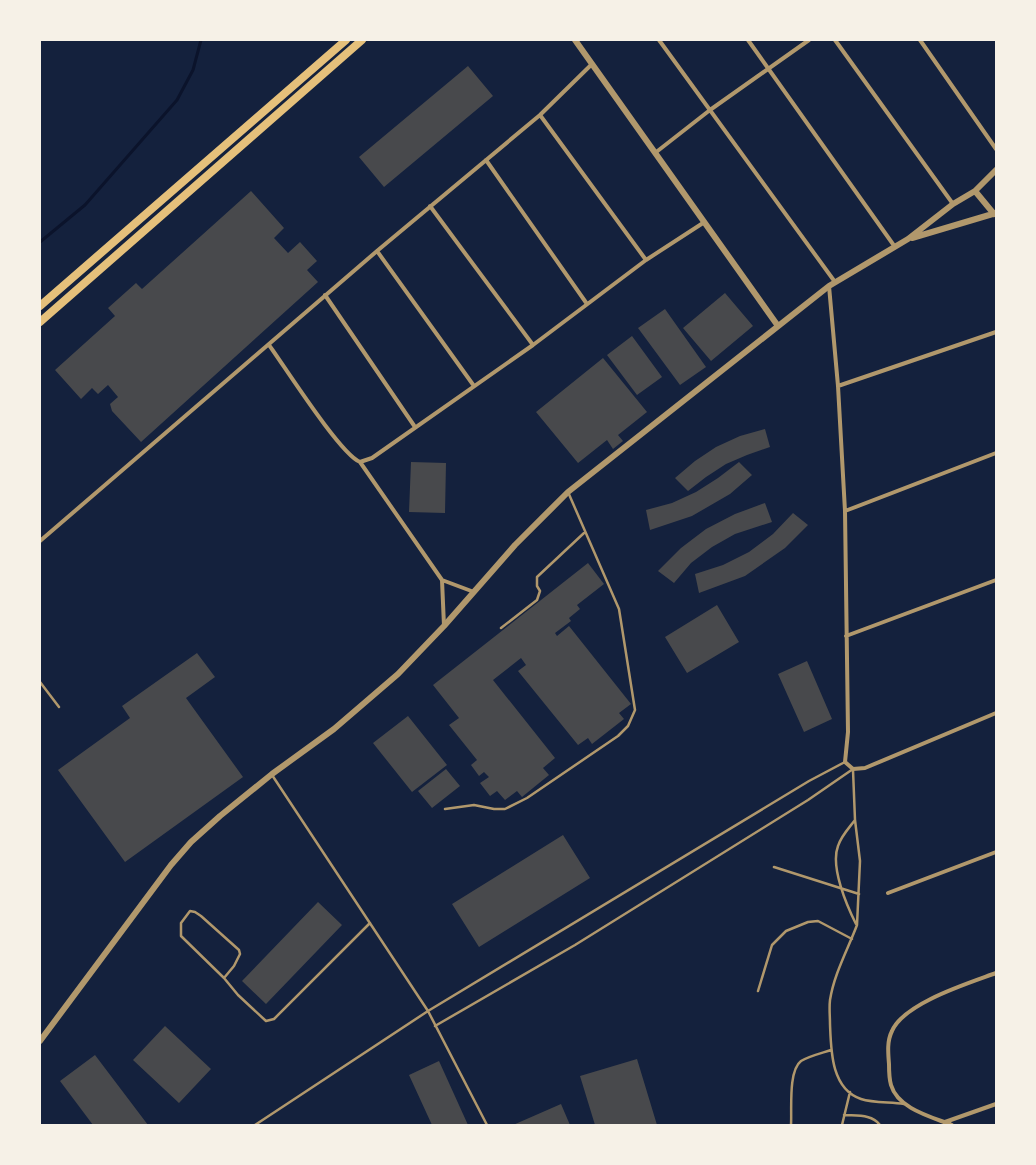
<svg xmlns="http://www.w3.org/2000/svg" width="1036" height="1165" viewBox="0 0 1036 1165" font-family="'Space Grotesk',sans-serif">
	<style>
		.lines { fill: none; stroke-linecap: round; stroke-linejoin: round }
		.stream { stroke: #0b132b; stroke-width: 3 }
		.building { fill: #48494c }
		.service { stroke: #b1986c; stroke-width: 2.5 }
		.minor { stroke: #b1986c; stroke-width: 4 }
		.tertiary { stroke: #b1986c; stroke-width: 6 }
		.primary { stroke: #e5c07b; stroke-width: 8 }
	</style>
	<rect width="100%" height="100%" fill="#14213d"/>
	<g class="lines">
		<path class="stream" d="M 40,242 L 85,205 L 177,100 L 193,70 L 201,40"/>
	</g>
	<path class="building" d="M 468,66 L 493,96 L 384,187 L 359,157 Z
		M 251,191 L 284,228 L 274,238 L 288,253 L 300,242 L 317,261 L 307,270 L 318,282 L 141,442 L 112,411 L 110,404 L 118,397 L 108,385 L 98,394 L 92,388 L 81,399 L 55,370 L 115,316 L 108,308 L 136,283 L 142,289 Z
		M 725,293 L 753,326 L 711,361 L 683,328 Z
		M 665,309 L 706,367 L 680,385 L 638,328 Z
		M 632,336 L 662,377 L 637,395 L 607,355 Z
		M 603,358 L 647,412 L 618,435 L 623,441 L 613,449 L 607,440 L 578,463 L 536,412 Z
		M 765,429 L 770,447 L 747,455 L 726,464 L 706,477 L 688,491 L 675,478 L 695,461 L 716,447 L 740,436 Z
		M 411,462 L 446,463 L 445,513 L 409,512 Z
		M 739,462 L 752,475 L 730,494 L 692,516 L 650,530 L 646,510 L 672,503 L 696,492 L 718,478 Z
		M 765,503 L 772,522 L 735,534 L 712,547 L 691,563 L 674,583 L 658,571 L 681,548 L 706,529 L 735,514 Z
		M 793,513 L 808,525 L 785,548 L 745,576 L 699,593 L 695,574 L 723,565 L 749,552 L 773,534 Z
		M 588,563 L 604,584 L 577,605 L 580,609 L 569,618 L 571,621 L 555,633 L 557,636 L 569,626 L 631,704 L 619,713 L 624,719 L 592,744 L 588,738 L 578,745 L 518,671 L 526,665 L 521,658 L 493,680 L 555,758 L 543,768 L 549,775 L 522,797 L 517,791 L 505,800 L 497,791 L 490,796 L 480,783 L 489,777 L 484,772 L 479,776 L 471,765 L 477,760 L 449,725 L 459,718 L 433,685 Z
		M 717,605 L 739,642 L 687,673 L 665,637 Z
		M 197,653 L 215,677 L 186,698 L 243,777 L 125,862 L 58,770 L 130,718 L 122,706 Z
		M 807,661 L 832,719 L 804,732 L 778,674 Z
		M 408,716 L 447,765 L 412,792 L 373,743 Z
		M 446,769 L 460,786 L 432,808 L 418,791 Z
		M 563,835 L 590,878 L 479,947 L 452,904 Z
		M 318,902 L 342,925 L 266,1004 L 242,981 Z
		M 165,1026 L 211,1069 L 179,1103 L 133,1060 Z
		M 95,1055 L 148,1125 L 93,1125 L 60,1081 Z
		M 637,1059 L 657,1125 L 595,1125 L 580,1076 Z
		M 439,1061 L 468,1125 L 432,1125 L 409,1075 Z
		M 561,1104 L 570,1125 L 513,1125 Z"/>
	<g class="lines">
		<path class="service" d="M 501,628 L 537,600 L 540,591 L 537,586 L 537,577 L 584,533
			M 40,682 L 59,707
			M 853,770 L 855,820 L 860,861 L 857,925 C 848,949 834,974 830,1000 C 829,1008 830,1016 830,1024 C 831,1050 831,1089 861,1099 C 873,1103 890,1102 904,1104
			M 272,775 L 428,1011 L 487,1125
			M 445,809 L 474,805 L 494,809 L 505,809 L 527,798 L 618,736 L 628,726 L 635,710 L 619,609 L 568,492
			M 855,820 C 849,828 841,836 838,846 C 830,867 847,906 856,924
			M 774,867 L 859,894
			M 224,978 L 234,966 L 240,954 L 239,950 L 201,916 L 195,912 L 190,911 L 181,923 L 181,936 L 224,978 L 238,995 L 266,1021 L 274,1019 L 370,923
			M 758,991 L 772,945 L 786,931 L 808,922 L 818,921 L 852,939
			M 435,1026 L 575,945 L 808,800 L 853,769
			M 844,1115 C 857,1116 872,1114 880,1125
			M 255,1125 L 428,1011 L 809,781 L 845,762
			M 791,1125 C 792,1110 788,1071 801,1061 C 809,1056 822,1053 831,1050
			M 842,1125 L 850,1092"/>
		<path class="minor" d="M 659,40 L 835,282
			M 748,40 L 895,247
			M 835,40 L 953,204
			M 920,40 L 996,149
			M 540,115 L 646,260
			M 655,153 L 710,110 L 809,40
			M 486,160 L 587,304
			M 430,206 L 533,345
			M 377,251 L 474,386
			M 829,286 L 838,386 L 845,511 L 848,732 L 845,762 L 853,769 L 865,768 L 996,713
			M 325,295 L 415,427
			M 269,345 C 285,367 340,454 360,462 L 442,580 L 444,626
			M 838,386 L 996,332
			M 360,462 L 372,458 L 533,345 L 646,260 L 703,223
			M 845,511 L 996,453
			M 40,541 L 377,251 L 540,115 L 592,64
			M 442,580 L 474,592
			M 846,636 L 996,580
			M 888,893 L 996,852
			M 945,1122 L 996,1104
			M 952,1125 C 932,1117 898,1109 891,1085 C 889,1078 889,1070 889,1064 C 888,1052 887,1041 892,1031 C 904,1003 969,983 996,973"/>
		<path class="tertiary" d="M 575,40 L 778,326
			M 975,191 L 994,214
			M 912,238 L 996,213
			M 40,1041 L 171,865 L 191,842 L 220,816 L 272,774 L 334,729 L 398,674 L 444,626 L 515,545 L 568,492 L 829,286 L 908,239 L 953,204 L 975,191 L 996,170"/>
		<path class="primary" d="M 40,306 L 346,40
			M 40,322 L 362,40"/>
	</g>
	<rect width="1036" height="1165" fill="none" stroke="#f6f1e7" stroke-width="82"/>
</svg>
